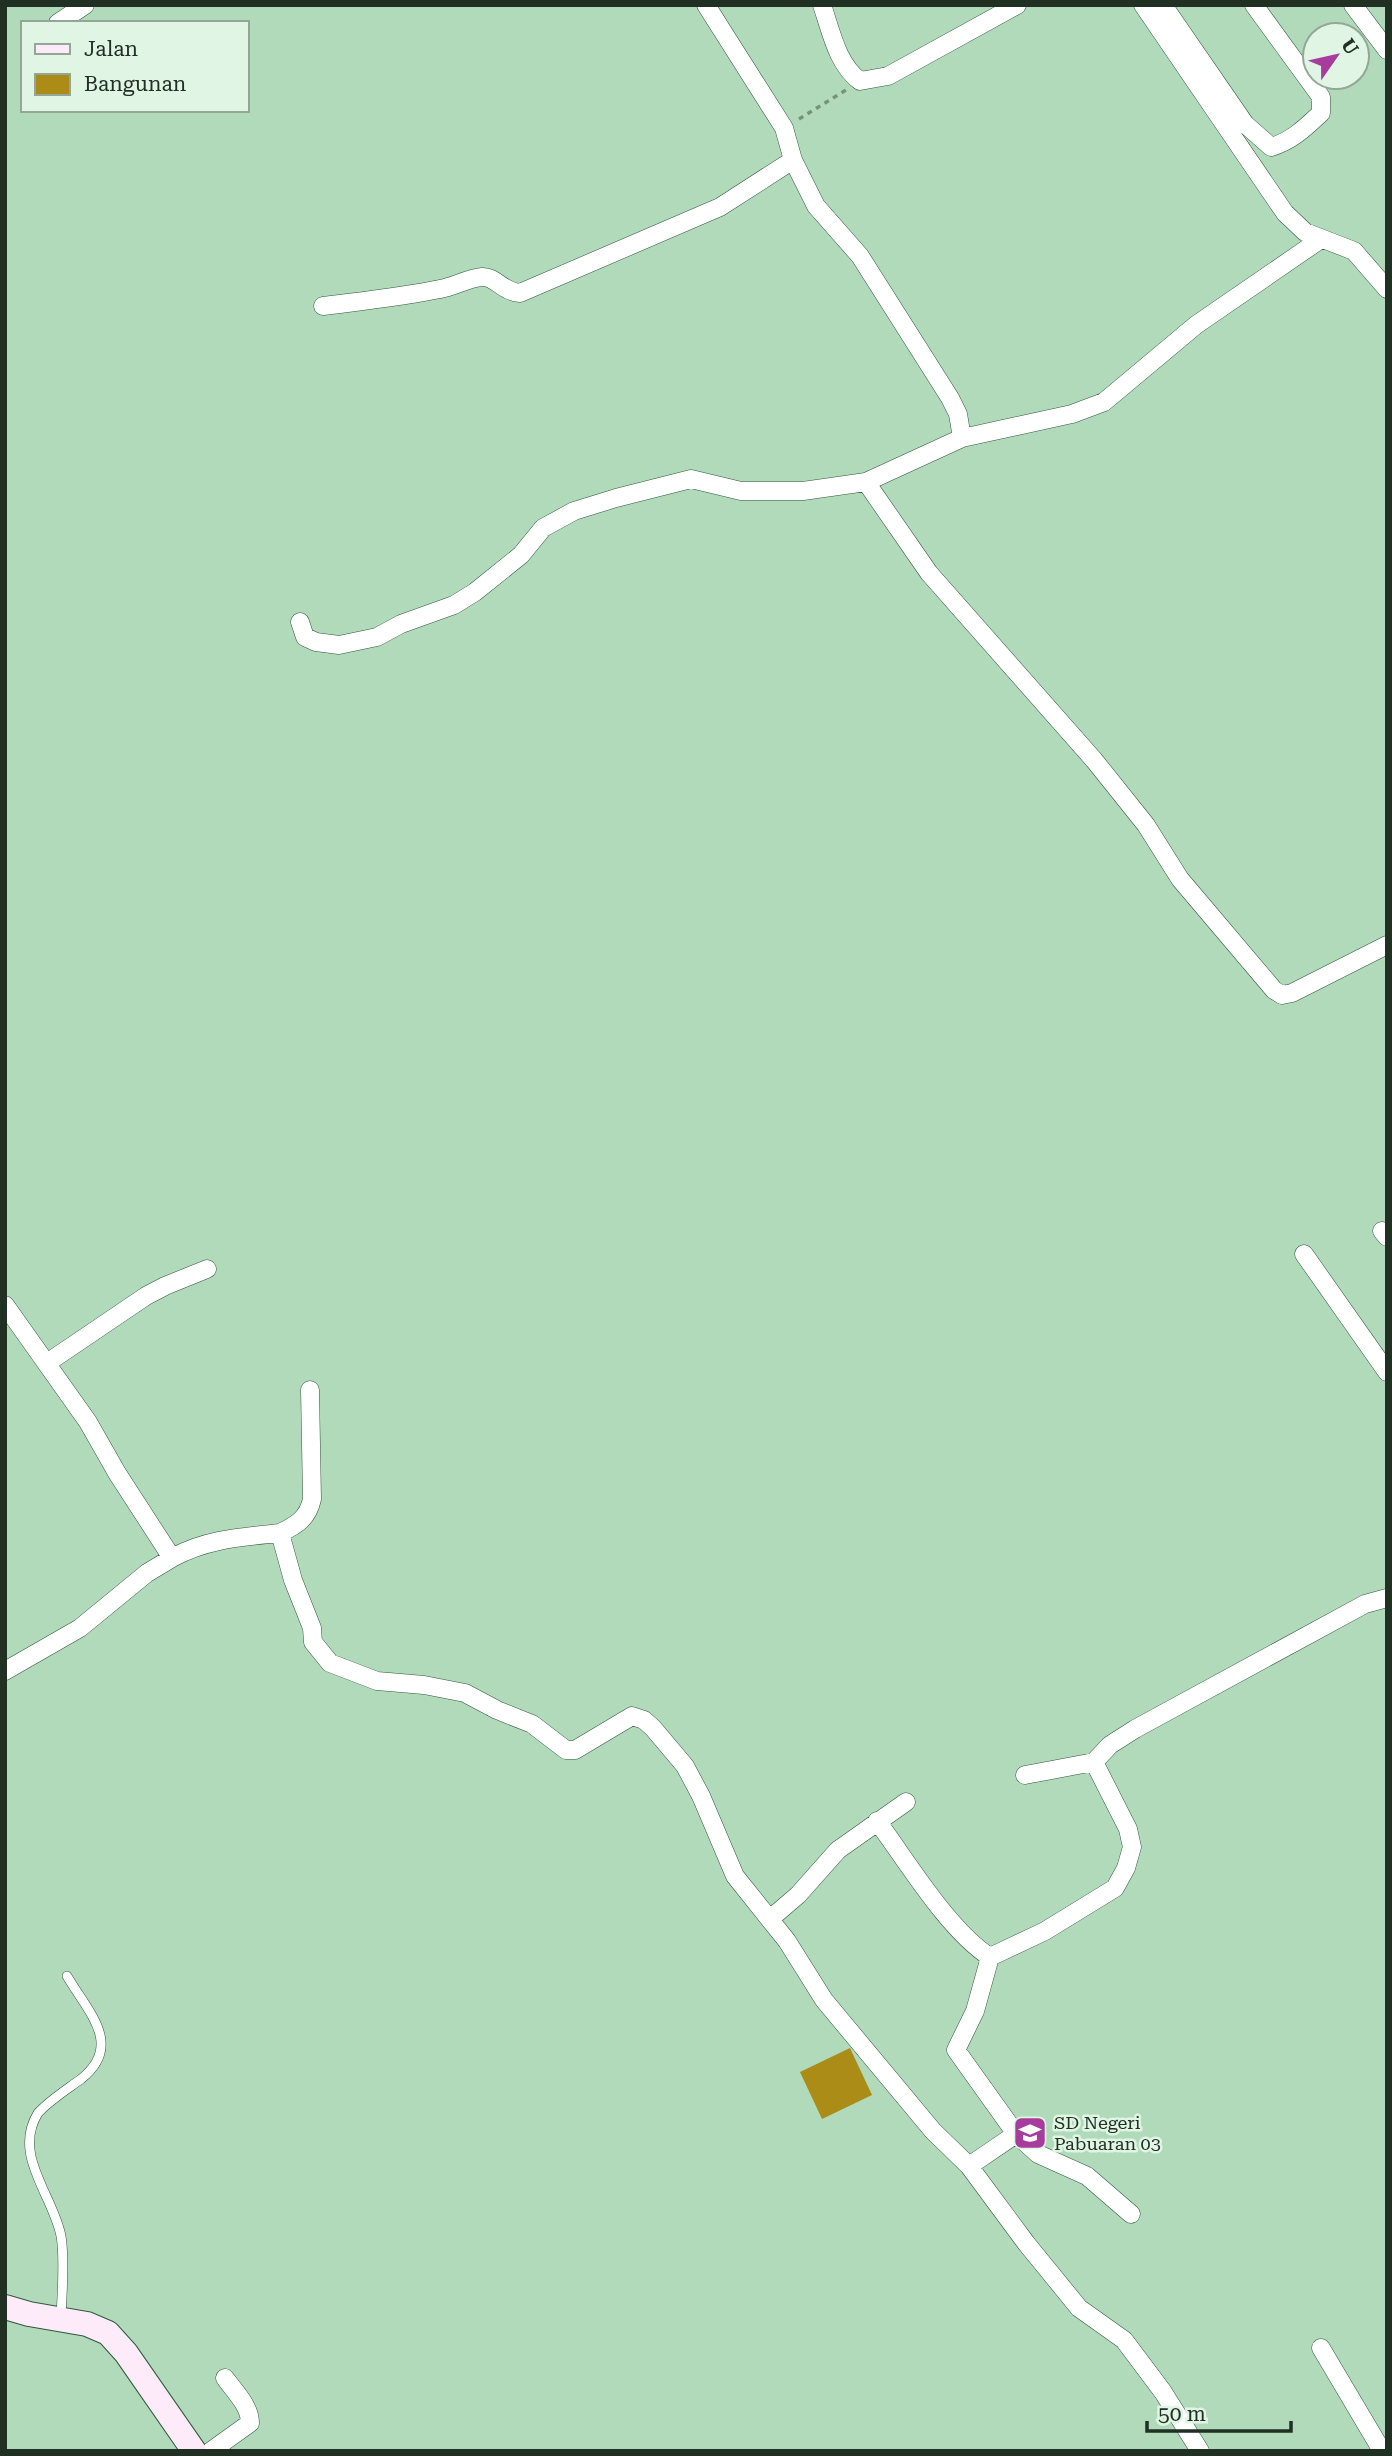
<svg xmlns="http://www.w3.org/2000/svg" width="1392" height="2456" viewBox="0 0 1392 2456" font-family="'Roboto Serif',serif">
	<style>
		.building { fill: #ab8c16 }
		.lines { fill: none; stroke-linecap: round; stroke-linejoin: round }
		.lane-casing { stroke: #31573c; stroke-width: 10 }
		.street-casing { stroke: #31573c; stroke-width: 19 }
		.secondary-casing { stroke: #31573c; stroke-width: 26 }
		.path { stroke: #74937b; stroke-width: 3.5; stroke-dasharray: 5 5; stroke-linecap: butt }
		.lane { stroke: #fff; stroke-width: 9 }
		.street { stroke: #fff; stroke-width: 18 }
		.secondary { stroke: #fdebfa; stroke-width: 24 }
		.labels { text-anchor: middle; stroke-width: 5; stroke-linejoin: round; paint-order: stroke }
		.poi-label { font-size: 18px; fill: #203124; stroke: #e0f5e4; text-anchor: start }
	</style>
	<rect width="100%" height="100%" fill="#b0daba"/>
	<path class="building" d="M 850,2048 L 872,2095 L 822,2119 L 800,2072 Z"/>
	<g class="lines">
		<defs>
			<path id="lane" d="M 61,2317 C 62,2293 65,2259 61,2236 C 53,2195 12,2155 38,2113 C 50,2100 66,2090 81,2079 C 124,2045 88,2012 67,1976"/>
			<path id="street" d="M 822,5 C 831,31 837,64 860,81 L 888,76 L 1017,5
				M 1143,5 L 1285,213 L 1305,232 L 1354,251 L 1387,289
				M 1163,5 L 1245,124 L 1271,147 C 1292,141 1306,127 1321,113 L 1321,97 L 1254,5
				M 1353,5 L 1387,50
				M 58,23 L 85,5
				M 323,306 C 362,301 402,297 440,289 C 454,287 468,278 482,277 C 495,276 503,292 520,293 L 720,207 L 793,160
				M 962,438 L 1072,414 L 1104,402 L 1196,325 L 1321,239
				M 866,482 L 929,573 L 1094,760 L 1146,825 L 1180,879 L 1274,990 L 1282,995 L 1292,993 L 1387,945
				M 300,622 L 305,637 L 316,642 L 339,645 L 377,637 L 401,624 L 454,605 L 475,592 L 521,555 L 543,528 L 574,511 L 616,498 L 691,479 L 741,491 L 803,491 L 866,482 L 962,438 L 958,414 L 950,398 L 860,256 L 816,206 L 793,160 L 784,128 L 706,5
				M 1382,1231 L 1387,1237
				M 1304,1254 L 1387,1372
				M 5,1305 L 88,1422 L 117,1473 L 172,1558 C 206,1539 242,1537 280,1533 L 293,1580 L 312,1628 L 313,1642 L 330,1663 L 377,1681 L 424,1685 L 465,1693 L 497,1710 L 532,1724 L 566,1750 L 575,1750 L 632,1716 L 644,1720 L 653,1728 L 685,1766 L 701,1796 L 735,1876 L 787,1941 L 824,2000 L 933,2131 L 969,2166 L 1026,2243 L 1079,2308 L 1124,2340 L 1163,2392 L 1200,2451
				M 47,1363 L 146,1296 L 165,1286 L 207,1269
				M 280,1533 C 297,1525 308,1518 312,1499 L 310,1390
				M 5,1671 L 80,1628 L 147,1573 L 172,1558
				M 1025,1775 L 1094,1762
				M 877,1821 C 907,1861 948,1930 990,1957 L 975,2011 L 956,2050 L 1016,2134 L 969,2166
				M 770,1919 L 798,1895 L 838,1850 L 906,1802
				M 990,1957 L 1045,1931 L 1115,1888 L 1126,1868 L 1132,1847 L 1128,1829 L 1094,1762 L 1110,1745 L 1135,1729 L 1365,1604 L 1387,1598
				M 1016,2134 L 1038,2154 L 1087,2176 L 1131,2214
				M 1321,2348 L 1382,2451
				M 211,2451 L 250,2423 C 250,2406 235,2392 225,2378"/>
			<path id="secondary" d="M 5,2307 L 29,2314 L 87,2324 L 108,2333 L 126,2353 L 194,2451"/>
		</defs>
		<use href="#lane" class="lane-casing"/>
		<use href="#street" class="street-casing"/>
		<use href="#secondary" class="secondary-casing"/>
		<path class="path" d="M 799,119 L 846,90"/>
		<use href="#lane" class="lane"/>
		<use href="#street" class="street"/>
		<use href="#secondary" class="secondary"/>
	</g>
	<defs>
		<symbol id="school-square" viewBox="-11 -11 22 22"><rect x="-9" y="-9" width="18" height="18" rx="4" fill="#a83c9c" stroke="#e0f5e4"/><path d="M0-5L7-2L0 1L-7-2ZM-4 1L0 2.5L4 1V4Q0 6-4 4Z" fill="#fff"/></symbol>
	</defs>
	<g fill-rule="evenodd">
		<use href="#school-square" x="1011" y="2114" width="38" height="38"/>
	</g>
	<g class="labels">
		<g class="poi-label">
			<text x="1054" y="2129">SD Negeri<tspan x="1054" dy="21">Pabuaran 03</tspan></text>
		</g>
	</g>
	<rect width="1392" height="2456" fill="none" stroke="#203124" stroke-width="14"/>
	<rect x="21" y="21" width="228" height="91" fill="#e0f5e4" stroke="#93a797" stroke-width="2"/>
	<rect x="35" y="44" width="35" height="10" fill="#fdebfa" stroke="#93a797" stroke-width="2"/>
	<text x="84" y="56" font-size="21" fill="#203124">Jalan</text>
	<rect x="35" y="74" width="35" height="21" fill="#ab8c16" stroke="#93a797" stroke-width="2"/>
	<text x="84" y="91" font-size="21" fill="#203124">Bangunan</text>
	<g transform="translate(1336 56) rotate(56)"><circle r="33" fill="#e0f5e4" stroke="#93a797" stroke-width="2"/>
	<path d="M0-5L12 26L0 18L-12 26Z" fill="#a83c9c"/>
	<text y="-10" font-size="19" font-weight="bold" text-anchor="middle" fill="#203124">U</text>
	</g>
	<path d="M1147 2421v10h144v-10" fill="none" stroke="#203124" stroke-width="3.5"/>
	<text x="1158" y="2421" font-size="21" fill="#203124" stroke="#e0f5e4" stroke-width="5" paint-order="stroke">50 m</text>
</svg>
